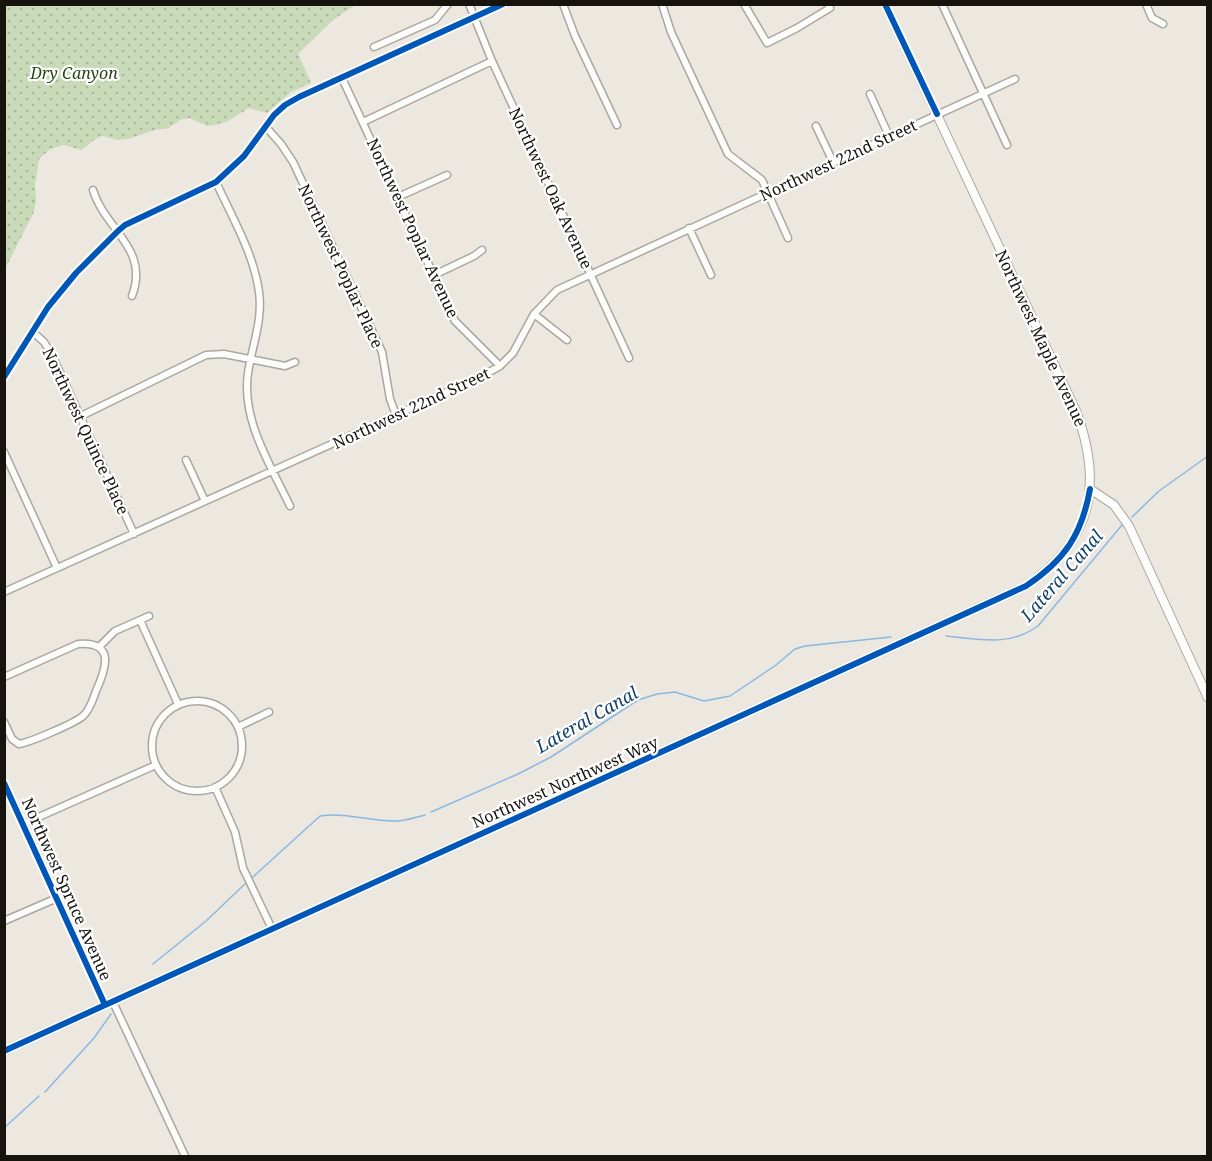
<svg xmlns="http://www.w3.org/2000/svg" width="1212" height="1161" viewBox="0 0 1212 1161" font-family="'Noto Serif',serif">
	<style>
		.park { fill: url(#park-dots) }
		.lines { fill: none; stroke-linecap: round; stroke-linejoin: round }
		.stream { stroke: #8bb8e2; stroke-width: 1.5 }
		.minor-casing { stroke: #a9a7a0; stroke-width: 9 }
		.tertiary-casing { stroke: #a9a7a0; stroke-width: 10 }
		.minor { stroke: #fcfcfa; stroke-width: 6 }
		.tertiary { stroke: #fcfcfa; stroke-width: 8 }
		.cycleway-casing { stroke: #fff; stroke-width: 10 }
		.cycleway { stroke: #0057b8; stroke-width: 6 }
		.labels { text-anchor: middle; stroke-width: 4.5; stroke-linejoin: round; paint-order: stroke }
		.park-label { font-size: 16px; font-style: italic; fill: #264612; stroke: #fff }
		.street-label { font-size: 16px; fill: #17140f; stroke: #fff }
		.water-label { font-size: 18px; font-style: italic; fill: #14426c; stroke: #fff }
	</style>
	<defs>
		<pattern id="park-dots" width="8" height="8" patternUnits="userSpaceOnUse" patternTransform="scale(1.5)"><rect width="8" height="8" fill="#c8dab8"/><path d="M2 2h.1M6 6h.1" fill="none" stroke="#abba9d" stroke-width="1.8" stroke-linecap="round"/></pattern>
	</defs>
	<rect width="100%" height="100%" fill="#ece8df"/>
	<path class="park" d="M 5,4 L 355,4 L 355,5 L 333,20 L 298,54 L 311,83 L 291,92 L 267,113 L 249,108 L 228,121 L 215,125 L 207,126 L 189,118 L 180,120 L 169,128 L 155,130 L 128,139 L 118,140 L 102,136 C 93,139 89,145 81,150 L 64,145 L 50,149 L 39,159 L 35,186 L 36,201 L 34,212 L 5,269 Z"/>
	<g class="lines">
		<path class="stream" d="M 1132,517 L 1159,491 L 1208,456
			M 946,636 C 980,639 1009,647 1038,626 L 1122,525
			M 431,812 L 518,774 L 551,757 L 638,700 L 657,694 L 675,692 L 704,701 L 730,696 L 776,665 L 795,649 L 805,646 L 891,637
			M 253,877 L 320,816 C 349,812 370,822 397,821 C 406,821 416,817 425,815
			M 153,964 L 206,921 L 246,883
			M 45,1092 L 94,1038 L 111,1014
			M 4,1128 L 39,1096"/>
		<defs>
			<path id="minor" d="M 469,4 L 492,61 L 629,358
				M 563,4 L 575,36 L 617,125
				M 662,4 L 671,32 L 728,154 L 762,180 L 788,238
				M 744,4 L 767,43 L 797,28 L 830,8 L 828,4
				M 942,4 L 1007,145
				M 1146,4 L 1152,18 L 1163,24
				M 374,47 L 435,20 L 448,4
				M 342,78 L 455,321 L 500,366
				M 870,94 L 889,136
				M 363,122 L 492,61
				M 265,126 L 281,144 L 293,162 L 382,352 L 390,399 L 396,415
				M 816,126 L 833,162
				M 216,182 C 232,217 254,254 259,292 C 263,320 252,346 248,373 C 241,420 271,466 290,506
				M 93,190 C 105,230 150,248 132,296
				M 398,197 L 447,175
				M 689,228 L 711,275
				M 434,275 L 474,256 L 482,250
				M 534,314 L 567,340
				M 33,332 L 44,342 L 52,355 L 134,534
				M 4,377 L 48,307 L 76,273 L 118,231 L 125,225 L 216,182 L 244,156 L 274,115 L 285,105 L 299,97 L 503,4
				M 79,417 L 206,355 L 224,354 L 285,366 L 295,362
				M 4,452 L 57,568
				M 186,460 L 205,501
				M 4,592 L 480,377 L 500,366 L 513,353 L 534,314 L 557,290 L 1015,79
				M 140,620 L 178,704
				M 99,647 L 115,631 L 149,616
				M 4,677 L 78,644 C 116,641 106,669 96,691 C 93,699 90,710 83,716 C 75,723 31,742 19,744 L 12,739 L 4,722
				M152 746a45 45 0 1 1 90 0a45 45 0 1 1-90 0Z
				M 238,727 L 269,712
				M 4,783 L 105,1005
				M 215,787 L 235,832 L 243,868 L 272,929
				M 23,824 L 156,765
				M 4,921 L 57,898
				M 113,1002 L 185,1156"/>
			<path id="tertiary" d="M 1090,489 L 1114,505 L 1129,526 L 1208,698
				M 4,1051 L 1026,586 C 1093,541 1103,483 1076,411 L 885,4"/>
		</defs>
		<use href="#minor" class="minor-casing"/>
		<use href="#tertiary" class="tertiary-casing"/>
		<use href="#minor" class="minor"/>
		<use href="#tertiary" class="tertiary"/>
		<defs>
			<path id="cycleway" d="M 885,4 L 937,114
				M 4,377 L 48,307 L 76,273 L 118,231 L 125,225 L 216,182 L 244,156 L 274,115 L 285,105 L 299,97 L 503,4
				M 4,783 L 105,1005
				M 4,1051 L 1026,586 C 1065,560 1082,534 1090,489"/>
		</defs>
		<use href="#cycleway" class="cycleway-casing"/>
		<use href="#cycleway" class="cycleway"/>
	</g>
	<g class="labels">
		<g class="park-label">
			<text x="74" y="79">Dry Canyon</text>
		</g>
		<g class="street-label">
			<text transform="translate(838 160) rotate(-25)" y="6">Northwest 22nd Street</text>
			<text transform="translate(551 188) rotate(65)" y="6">Northwest Oak Avenue</text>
			<text transform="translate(413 228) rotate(65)" y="6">Northwest Poplar Avenue</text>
			<text transform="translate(341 266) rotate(65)" y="6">Northwest Poplar Place</text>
			<text transform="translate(1041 338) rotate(65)" y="6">Northwest Maple Avenue</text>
			<text transform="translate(411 408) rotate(-25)" y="6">Northwest 22nd Street</text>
			<text transform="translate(86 431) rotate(65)" y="6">Northwest Quince Place</text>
			<text transform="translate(565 782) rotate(-24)" y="6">Northwest Northwest Way</text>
			<text transform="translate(67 889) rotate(66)" y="6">Northwest Spruce Avenue</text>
		</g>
		<g class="water-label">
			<text transform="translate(1062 576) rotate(-49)" y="6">Lateral Canal</text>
			<text transform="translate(587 720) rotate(-30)" y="6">Lateral Canal</text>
		</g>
	</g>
	<rect width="1212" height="1161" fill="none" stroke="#17140f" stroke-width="12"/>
</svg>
